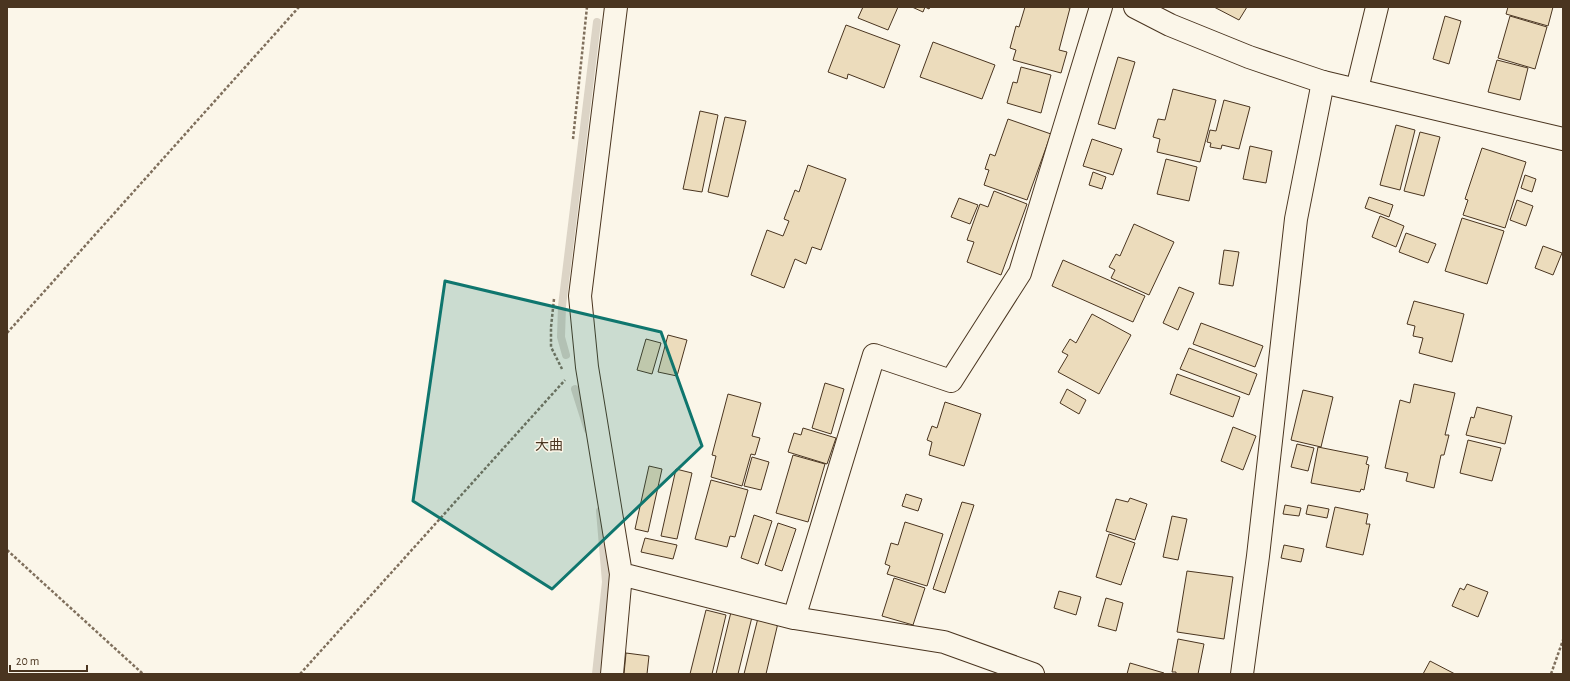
<svg xmlns="http://www.w3.org/2000/svg" width="1570" height="681" viewBox="0 0 1570 681" font-family="'Alegreya Sans','Noto Sans JP',sans-serif">
	<style>
		.lines { fill: none; stroke-linecap: round; stroke-linejoin: round }
		.stream { stroke: #dcd4c6; stroke-width: 8 }
		.building { fill: #ecdcbc; stroke: #4a3520 }
		.minor-casing { stroke: #4a3520; stroke-width: 24 }
		.tertiary-casing { stroke: #4a3520; stroke-width: 24 }
		.path { stroke: #7f6f5c; stroke-width: 2.5; stroke-dasharray: 3 2; stroke-linecap: butt }
		.minor { stroke: #fbf6e9; stroke-width: 22 }
		.tertiary { stroke: #fbf6e9; stroke-width: 22 }
		.marked { fill: #0f766e; fill-opacity: 0.2; stroke: #0f766e; stroke-width: 3; stroke-linejoin: round }
		.labels { text-anchor: middle; stroke-width: 3; stroke-linejoin: round; paint-order: stroke }
		.quarter-label { font-size: 14px; fill: #4a3520; stroke: #fbf6e9 }
	</style>
	<rect width="100%" height="100%" fill="#fbf6e9"/>
	<g class="lines">
		<path class="stream" d="M 566,355 L 561,337 L 562,306 L 597,22
			M 575,389 L 588,430
			M 596,674 L 606,582 L 600,511"/>
	</g>
	<path class="building" d="M 863,7 L 898,7 L 888,30 L 858,18 Z
		M 912,7 L 930,7 L 929,9 L 925,7 L 923,12 Z
		M 1025,7 L 1065,7 L 1070,8 L 1059,50 L 1067,52 L 1061,73 L 1013,60 L 1016,50 L 1010,48 L 1016,26 L 1019,27 Z
		M 1214,7 L 1247,7 L 1239,20 Z
		M 1508,7 L 1553,7 L 1548,26 L 1506,14 Z
		M 1445,16 L 1461,21 L 1449,64 L 1433,59 Z
		M 1510,16 L 1547,27 L 1535,69 L 1498,58 Z
		M 846,25 L 900,45 L 884,88 L 848,74 L 847,79 L 828,72 Z
		M 933,42 L 995,65 L 982,99 L 920,77 Z
		M 1118,57 L 1135,62 L 1115,129 L 1098,124 Z
		M 1497,60 L 1528,68 L 1520,100 L 1488,92 Z
		M 1021,67 L 1051,75 L 1041,113 L 1007,103 L 1013,82 L 1017,83 Z
		M 1173,89 L 1216,100 L 1200,162 L 1157,152 L 1160,139 L 1153,137 L 1158,119 L 1165,120 Z
		M 1224,100 L 1250,107 L 1239,149 L 1222,145 L 1221,149 L 1210,147 L 1211,143 L 1207,142 L 1210,130 L 1216,131 Z
		M 700,111 L 718,115 L 702,192 L 683,189 Z
		M 725,117 L 746,121 L 728,197 L 708,192 Z
		M 1008,119 L 1051,134 L 1027,200 L 984,185 L 989,170 L 985,169 L 990,154 L 995,156 Z
		M 1396,125 L 1415,130 L 1400,190 L 1380,185 Z
		M 1420,132 L 1440,137 L 1424,196 L 1404,191 Z
		M 1092,139 L 1122,149 L 1113,175 L 1083,166 Z
		M 1250,146 L 1272,151 L 1266,183 L 1243,179 Z
		M 1482,148 L 1526,162 L 1505,228 L 1463,215 L 1468,200 L 1465,199 Z
		M 1166,159 L 1197,167 L 1189,201 L 1157,194 Z
		M 808,165 L 846,179 L 821,250 L 812,247 L 806,264 L 795,259 L 784,288 L 751,275 L 767,230 L 783,236 L 789,221 L 784,219 L 795,190 L 799,192 Z
		M 1093,172 L 1106,177 L 1102,189 L 1089,185 Z
		M 1525,175 L 1536,179 L 1532,192 L 1521,188 Z
		M 994,191 L 1027,204 L 1001,275 L 967,262 L 974,242 L 967,240 L 980,204 L 988,207 Z
		M 1369,197 L 1393,205 L 1389,217 L 1365,208 Z
		M 959,198 L 978,205 L 970,224 L 951,217 Z
		M 1517,200 L 1533,206 L 1526,226 L 1510,220 Z
		M 1380,216 L 1404,226 L 1396,247 L 1372,237 Z
		M 1462,218 L 1504,231 L 1487,284 L 1445,271 Z
		M 1134,224 L 1174,242 L 1149,295 L 1111,278 L 1115,270 L 1109,267 L 1116,254 L 1120,256 Z
		M 1406,233 L 1436,244 L 1428,263 L 1399,252 Z
		M 1543,246 L 1562,253 L 1553,275 L 1535,268 Z
		M 1224,250 L 1239,252 L 1233,286 L 1219,284 Z
		M 1063,260 L 1145,296 L 1133,322 L 1052,286 Z
		M 1179,287 L 1194,293 L 1178,330 L 1163,323 Z
		M 1414,301 L 1464,314 L 1452,362 L 1419,353 L 1423,338 L 1413,336 L 1415,326 L 1407,324 Z
		M 1092,314 L 1131,335 L 1099,394 L 1058,372 L 1068,355 L 1062,352 L 1070,339 L 1076,343 Z
		M 1201,323 L 1263,346 L 1255,367 L 1193,344 Z
		M 668,335 L 687,340 L 677,376 L 658,372 Z
		M 646,339 L 661,343 L 652,374 L 637,370 Z
		M 1189,348 L 1257,374 L 1249,395 L 1180,369 Z
		M 1177,374 L 1240,397 L 1233,417 L 1170,394 Z
		M 825,383 L 844,389 L 831,434 L 812,428 Z
		M 1414,384 L 1455,393 L 1445,435 L 1449,435 L 1444,455 L 1441,455 L 1434,488 L 1406,481 L 1408,473 L 1385,468 L 1400,400 L 1410,403 Z
		M 1067,389 L 1086,400 L 1079,414 L 1060,403 Z
		M 1303,390 L 1333,397 L 1321,447 L 1291,440 Z
		M 728,394 L 761,403 L 752,436 L 760,438 L 755,455 L 751,454 L 742,486 L 711,477 L 716,456 L 712,455 Z
		M 945,402 L 981,414 L 964,466 L 929,455 L 932,442 L 927,440 L 932,426 L 937,428 Z
		M 1477,407 L 1512,416 L 1505,444 L 1466,435 L 1471,417 L 1474,418 Z
		M 1233,427 L 1256,436 L 1243,470 L 1221,461 Z
		M 803,428 L 836,438 L 827,464 L 788,452 L 794,433 L 801,435 Z
		M 1468,440 L 1501,448 L 1492,481 L 1460,473 Z
		M 1297,444 L 1314,448 L 1308,471 L 1291,467 Z
		M 1318,447 L 1368,457 L 1366,464 L 1369,465 L 1364,490 L 1361,489 L 1360,492 L 1311,483 Z
		M 793,455 L 825,464 L 808,522 L 776,513 Z
		M 752,457 L 769,462 L 761,490 L 744,486 Z
		M 649,466 L 662,469 L 648,532 L 635,529 Z
		M 676,469 L 692,473 L 677,539 L 661,536 Z
		M 711,480 L 748,490 L 735,537 L 730,536 L 727,547 L 695,539 Z
		M 906,494 L 922,499 L 918,511 L 902,506 Z
		M 1130,498 L 1147,504 L 1135,540 L 1106,531 L 1116,499 L 1128,502 Z
		M 962,502 L 974,505 L 945,593 L 933,589 Z
		M 1285,505 L 1301,508 L 1299,516 L 1283,514 Z
		M 1308,505 L 1329,509 L 1327,518 L 1306,514 Z
		M 1335,507 L 1368,514 L 1366,524 L 1370,524 L 1363,555 L 1326,547 Z
		M 754,515 L 772,521 L 758,564 L 741,558 Z
		M 1172,516 L 1187,519 L 1178,560 L 1163,557 Z
		M 905,522 L 943,534 L 927,586 L 887,574 L 890,566 L 885,564 L 891,543 L 898,545 Z
		M 778,523 L 796,529 L 782,571 L 765,565 Z
		M 1109,534 L 1135,543 L 1121,585 L 1096,577 Z
		M 645,538 L 677,545 L 673,559 L 641,552 Z
		M 1284,545 L 1304,549 L 1301,562 L 1281,558 Z
		M 1187,571 L 1233,577 L 1224,639 L 1177,632 Z
		M 894,578 L 925,588 L 913,625 L 882,616 Z
		M 1467,584 L 1488,592 L 1478,617 L 1452,606 L 1460,588 L 1464,590 Z
		M 1059,591 L 1081,597 L 1076,615 L 1054,608 Z
		M 1106,598 L 1123,603 L 1116,631 L 1098,626 Z
		M 706,610 L 726,615 L 712,674 L 690,674 Z
		M 731,612 L 752,617 L 738,674 L 716,674 Z
		M 758,618 L 778,623 L 766,674 L 744,674 Z
		M 1178,639 L 1204,644 L 1198,674 L 1176,674 L 1176,672 L 1172,672 Z
		M 626,653 L 649,656 L 647,674 L 624,674 Z
		M 1430,661 L 1455,674 L 1423,674 Z
		M 1130,663 L 1164,673 L 1164,674 L 1127,674 Z"/>
	<g class="lines">
		<defs>
			<path id="minor" d="M 616,7 L 580,296 L 587,367 L 621,574 L 794,618 L 944,642 L 1033,674
				M 1357,89 L 1377,7
				M 794,618 L 874,355 L 951,381 L 1020,273 L 1101,7
				M 612,674 L 621,574
				M 1242,674 L 1258,556 L 1296,219 L 1323,82"/>
			<path id="tertiary" d="M 1135,7 L 1170,25 L 1249,57 L 1323,82 L 1563,139"/>
		</defs>
		<use href="#minor" class="minor-casing"/>
		<use href="#tertiary" class="tertiary-casing"/>
		<path class="path" d="M 573,139 L 587,7
			M 554,299 L 551,327 L 551,347 L 562,369
			M 7,333 L 299,7
			M 7,550 L 143,674
			M 300,674 L 565,380
			M 1551,674 L 1563,640"/>
		<use href="#minor" class="minor"/>
		<use href="#tertiary" class="tertiary"/>
	</g>
	<path class="marked" d="M 445,281 L 661,332 L 702,446 L 552,589 L 413,501 Z"/>
	<g class="labels">
		<g class="quarter-label">
			<text x="549" y="450">大曲</text>
		</g>
	</g>
	<rect width="1570" height="681" fill="none" stroke="#4a3520" stroke-width="16"/>
	<path d="M10 665v6h77v-6" fill="none" stroke="#4a3520" stroke-width="2"/>
	<text x="16" y="665" font-size="12" fill="#4a3520" stroke="#fbf6e9" stroke-width="3" paint-order="stroke">20 m</text>
</svg>
